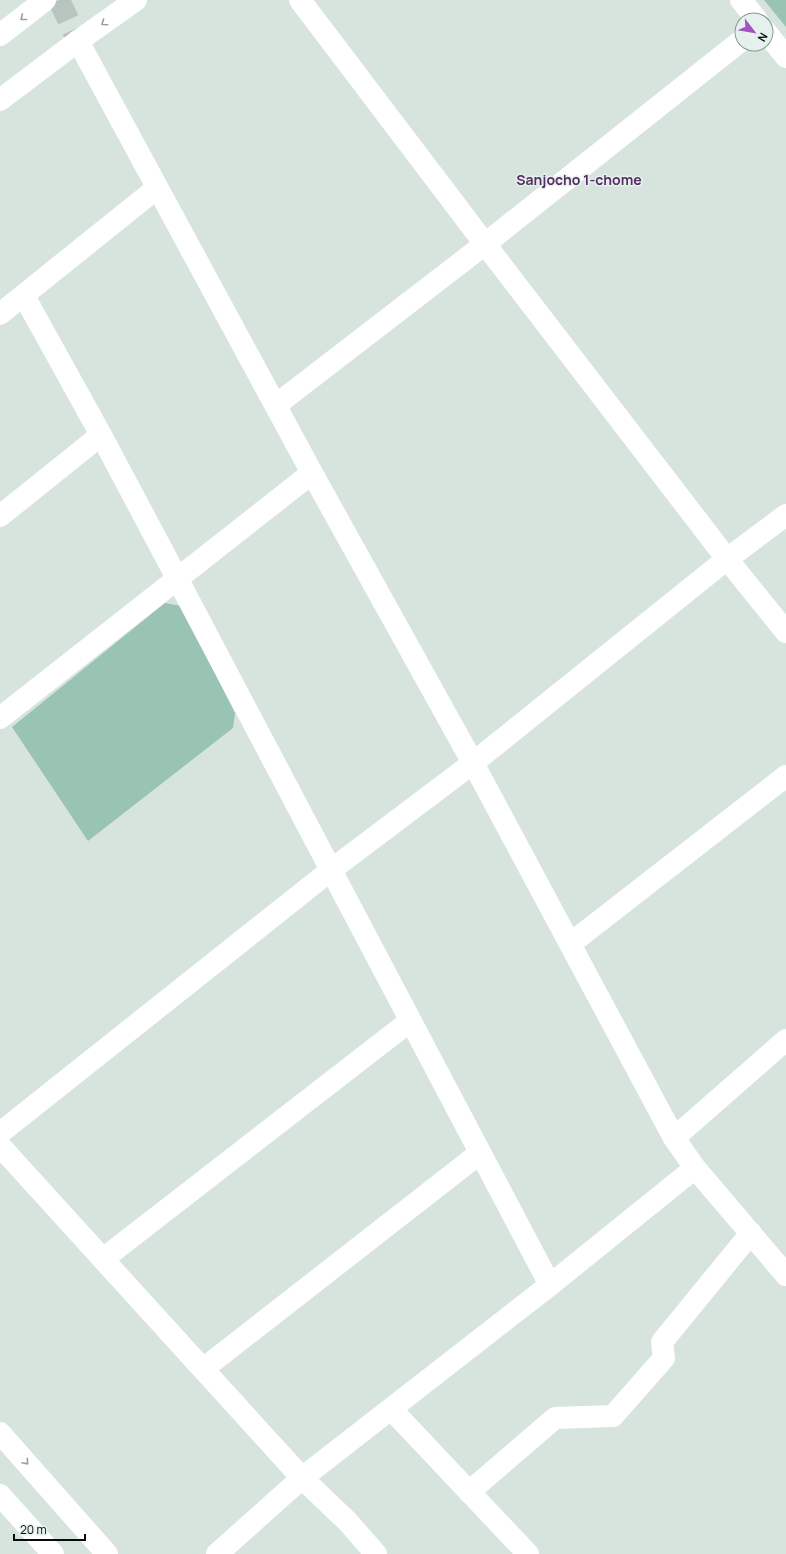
<svg xmlns="http://www.w3.org/2000/svg" width="786" height="1554" viewBox="0 0 786 1554" font-family="Manrope,sans-serif">
	<style>
		.green { fill: #99c3b2 }
		.lines { fill: none; stroke-linecap: round; stroke-linejoin: round }
		.minor-tunnel { stroke: #b8c4be; stroke-width: 22; stroke-dasharray: 22 11; stroke-linecap: butt }
		.minor { stroke: #fff; stroke-width: 22 }
		.major { stroke: #fff; stroke-width: 22 }
		.highway { stroke: #fff; stroke-width: 22 }
		.oneway { stroke: #9c9e9d }
		.labels { text-anchor: middle; stroke-width: 3; stroke-linejoin: round; paint-order: stroke }
		.neighbourhood-label { font-size: 14px; font-weight: bold; fill: #562d64; stroke: #e4f1ec }
	</style>
	<rect width="100%" height="100%" fill="#d7e4de"/>
	<path class="green" d="M 764,0 L 786,0 L 786,27 Z
		M 165,603 L 181,606 L 235,713 L 233,728 L 88,841 L 12,727 Z"/>
	<g class="lines">
		<path class="minor-tunnel" d="M 59,0 L 78,41"/>
		<path class="minor" d="M 300,0 L 485,244 L 727,559 L 786,632
			M 741,0 L 757,20
			M 766,32 L 786,57
			M 78,41 L 312,473 L 473,763 L 674,1138 L 695,1168 L 786,1275
			M 24,296 L 101,435 L 177,578 L 550,1285
			M 0,314 L 157,188
			M 276,405 L 485,244 L 742,40
			M 0,516 L 101,435
			M 0,718 L 312,473
			M 570,944 L 786,776
			M 0,1133 L 331,870 L 473,763 L 727,559 L 786,515
			M 674,1138 L 786,1040
			M 0,1146 L 302,1478 L 348,1522 L 376,1554
			M 103,1259 L 410,1021
			M 203,1369 L 480,1153
			M 391,1409 L 528,1554
			M 469,1492 L 555,1418 L 613,1416 L 664,1358 L 662,1342 L 751,1233
			M 217,1554 L 302,1478 L 550,1285 L 695,1168"/>
		<path class="major" d="M 0,1433 L 107,1554
			M 0,1495 L 53,1554"/>
		<path class="highway" d="M 0,35 L 45,0
			M 0,100 L 78,41 L 136,0"/>
	</g>
	<defs><path id="oneway-chevron" d="M-2-3.5L2.5 0L-2 3.5" fill="none" stroke-width="1.6" stroke-linecap="round" stroke-linejoin="round"/></defs>
	<g class="oneway">
		<use href="#oneway-chevron" transform="translate(23 18) rotate(142)"/>
		<use href="#oneway-chevron" transform="translate(104 23) rotate(145)"/>
		<use href="#oneway-chevron" transform="translate(26 1462) rotate(49)"/>
	</g>
	<g class="labels">
		<g class="neighbourhood-label">
			<text x="579" y="185">Sanjocho 1-chome</text>
		</g>
	</g>
	<g transform="translate(754 32) rotate(121)"><circle r="19" fill="#e4f1ec" stroke="#8c9592"/>
	<path d="M0-3L7 15L0 10L-7 15Z" fill="#a552c1"/>
	<text y="-6" font-size="11" font-weight="bold" text-anchor="middle" fill="#080c0b">N</text>
	</g>
	<path d="M14 1534v6h71v-6" fill="none" stroke="#080c0b" stroke-width="2"/>
	<text x="20" y="1534" font-size="12" fill="#080c0b" stroke="#e4f1ec" stroke-width="3" paint-order="stroke">20 m</text>
</svg>
